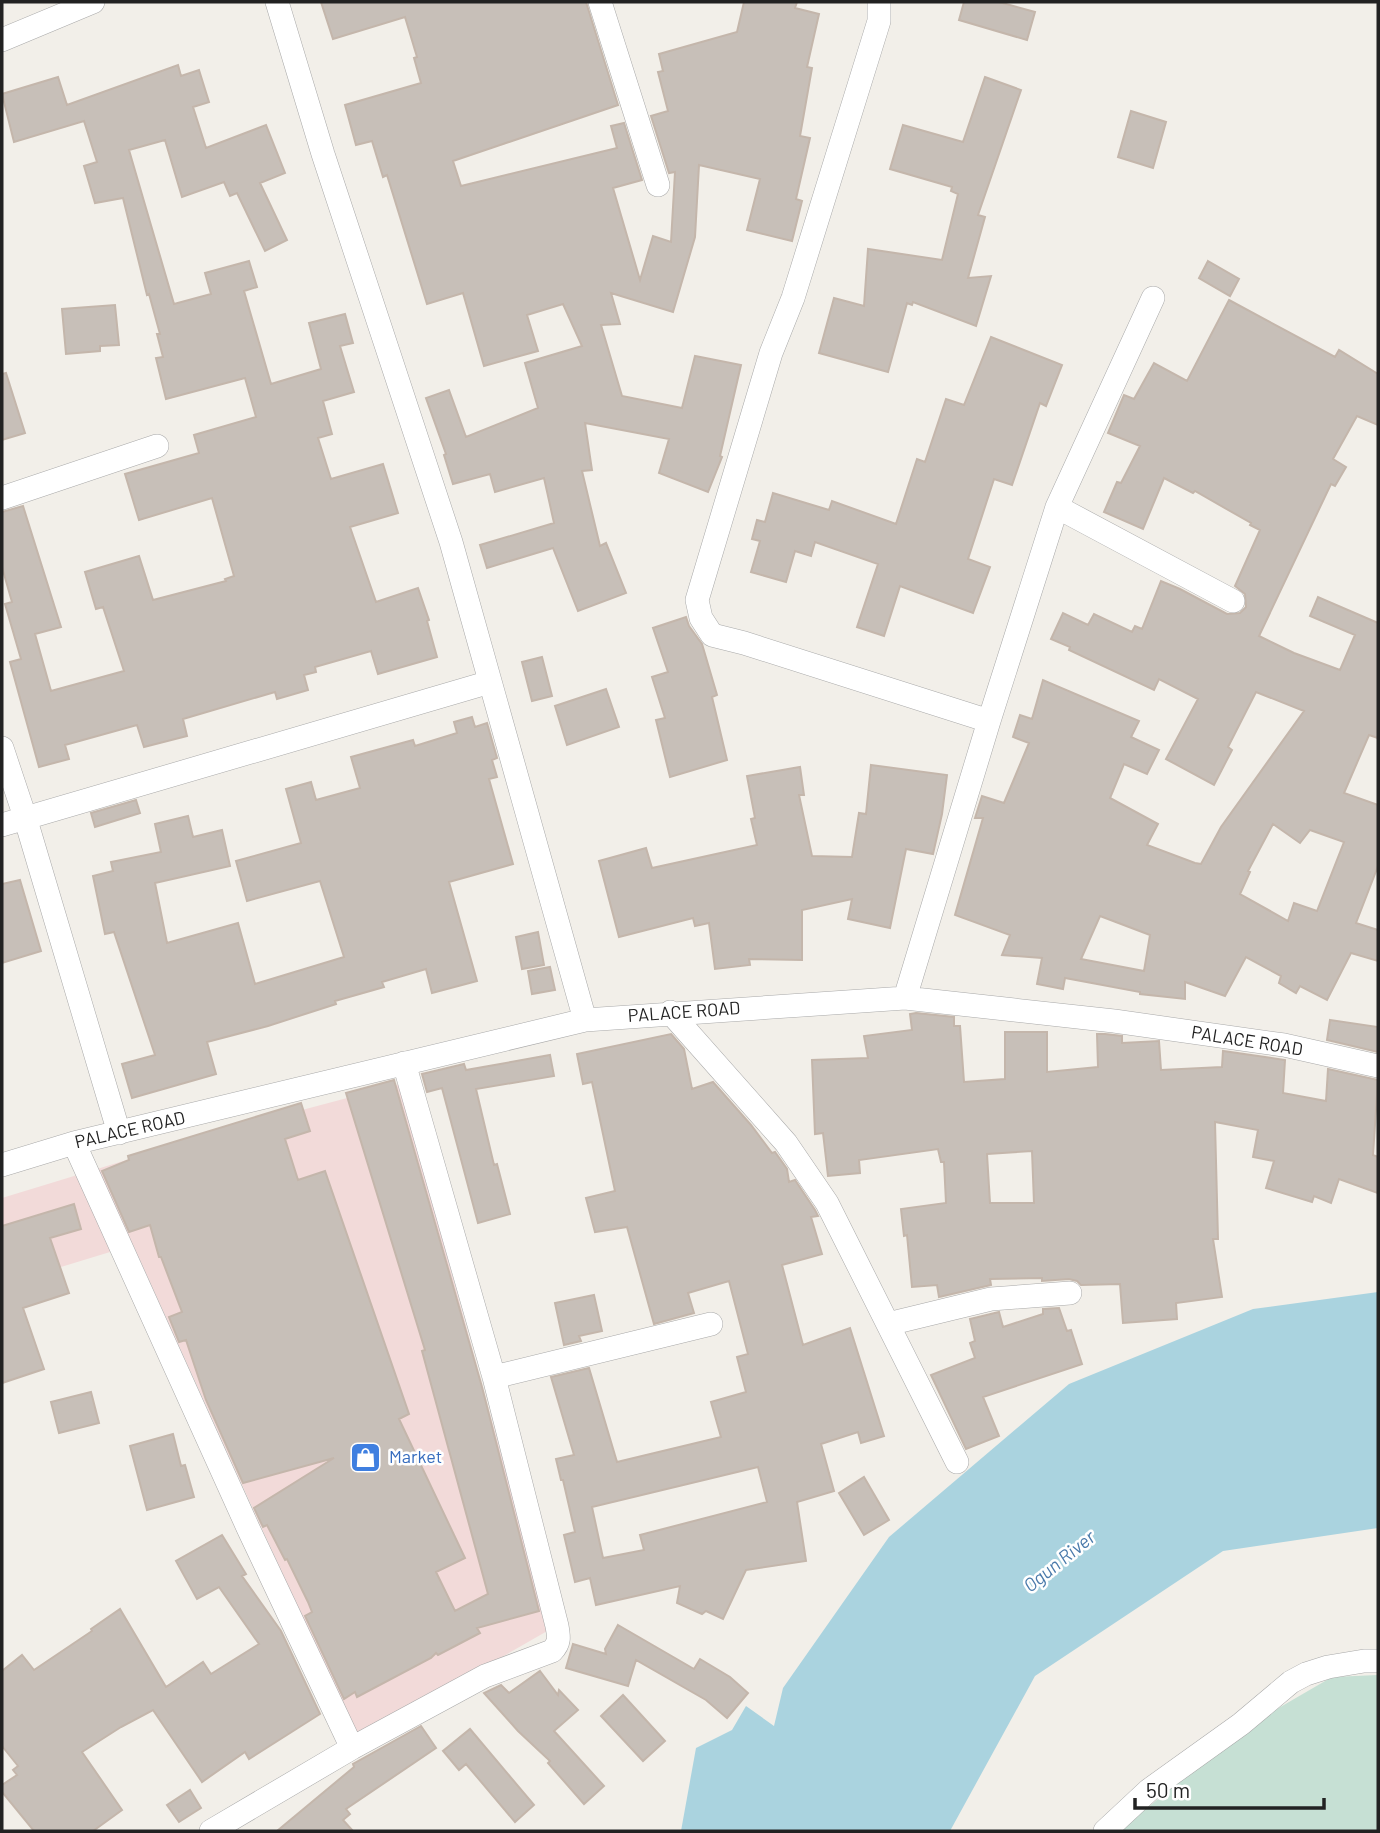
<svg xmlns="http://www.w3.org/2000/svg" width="1380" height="1833" viewBox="0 0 1380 1833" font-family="Barlow,sans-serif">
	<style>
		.commercial { fill: #f2dad9 }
		.wetland { fill: #c6e0d4 }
		.water { fill: #aad3df }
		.building { fill: #c7bfb8; stroke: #c4b6ab; stroke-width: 2; fill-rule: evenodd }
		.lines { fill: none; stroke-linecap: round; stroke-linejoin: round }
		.minor-casing { stroke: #a9a9a9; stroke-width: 24 }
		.minor { stroke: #fff; stroke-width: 23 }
		.labels { text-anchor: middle; stroke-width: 5; stroke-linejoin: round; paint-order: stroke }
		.street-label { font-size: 18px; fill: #222; stroke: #fff }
		.shop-label { font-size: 18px; fill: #366cbe; stroke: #fff; text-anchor: start }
		.water-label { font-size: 19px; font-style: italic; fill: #4a7aab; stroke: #fff }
	</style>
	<rect width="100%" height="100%" fill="#f2efe9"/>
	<path class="commercial" d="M 400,1084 L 549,1630 L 358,1740 L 133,1245 L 2,1285 L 2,1198 L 215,1133 Z"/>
	<path class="wetland" d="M 1378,1675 L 1378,1831 L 1119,1831 L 1246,1727 L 1332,1677 Z"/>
	<path class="water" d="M 1378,1292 L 1378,1528 L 1223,1551 L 1035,1676 L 950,1831 L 681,1831 L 696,1748 L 732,1730 L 746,1706 L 774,1726 L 783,1688 L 889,1537 L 1069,1384 L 1253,1309 Z"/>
	<path class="building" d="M 321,2 L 586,2 L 618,105 L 453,161 L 461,186 L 617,148 L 611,126 L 624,123 L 642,180 L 613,188 L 640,280 L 653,236 L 671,242 L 675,172 L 669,173 L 651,116 L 668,111 L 658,72 L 663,71 L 659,54 L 737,32 L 744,2 L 797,2 L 795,8 L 819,14 L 807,67 L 812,68 L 800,136 L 810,138 L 796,199 L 802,201 L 792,241 L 747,230 L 760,179 L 699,165 L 695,237 L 673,312 L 611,293 L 620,324 L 601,325 L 622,396 L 682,408 L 695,356 L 741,365 L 720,456 L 722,457 L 708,492 L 659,473 L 669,439 L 585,423 L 592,470 L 582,471 L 600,546 L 606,543 L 626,593 L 578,611 L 553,548 L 487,568 L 480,545 L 554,523 L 544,478 L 495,492 L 490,474 L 453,484 L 444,455 L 446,454 L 426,398 L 449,390 L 466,437 L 538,408 L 525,363 L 582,346 L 563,304 L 527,315 L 538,351 L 484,366 L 463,293 L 427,304 L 387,175 L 383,177 L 372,141 L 356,145 L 345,105 L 421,83 L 414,58 L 417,57 L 405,17 L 333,39 Z
		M 964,2 L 999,2 L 1035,12 L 1027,40 L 959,20 Z
		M 178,65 L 181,76 L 199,70 L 209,102 L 193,107 L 206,148 L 266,125 L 285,173 L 260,183 L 287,240 L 265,251 L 237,193 L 230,196 L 224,182 L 182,197 L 165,140 L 129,150 L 174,304 L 211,294 L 205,273 L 249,261 L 257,287 L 244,291 L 271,384 L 321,369 L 309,323 L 345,314 L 353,343 L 340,346 L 354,392 L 323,401 L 332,434 L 318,438 L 331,479 L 383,464 L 398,513 L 350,527 L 376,602 L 418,588 L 429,620 L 427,621 L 437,657 L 378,674 L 371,651 L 315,667 L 316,672 L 304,675 L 308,690 L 277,699 L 275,692 L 183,719 L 187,736 L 144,747 L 137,725 L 65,745 L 69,759 L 39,767 L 10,662 L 21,659 L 5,604 L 12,602 L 2,567 L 2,512 L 23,506 L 61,627 L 35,634 L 51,691 L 124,671 L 103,607 L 96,609 L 85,572 L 139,556 L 153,600 L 226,581 L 225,579 L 234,576 L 212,498 L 139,520 L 125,474 L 199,453 L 194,435 L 256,417 L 245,378 L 166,399 L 156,358 L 163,357 L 157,334 L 160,334 L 149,294 L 147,295 L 123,198 L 95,203 L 84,166 L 97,162 L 84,121 L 14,142 L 2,94 L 58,77 L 67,105 Z
		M 985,77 L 1021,90 L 978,215 L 985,217 L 968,278 L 991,276 L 976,326 L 913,302 L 912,305 L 907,303 L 888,372 L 819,353 L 834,298 L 864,306 L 868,249 L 942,260 L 958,194 L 951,191 L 952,187 L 890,169 L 903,125 L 963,142 Z
		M 1131,111 L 1166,122 L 1153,168 L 1118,157 Z
		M 1208,261 L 1239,279 L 1230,296 L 1199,278 Z
		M 1229,300 L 1335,357 L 1339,350 L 1378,374 L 1378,425 L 1357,416 L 1333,459 L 1346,467 L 1335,486 L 1331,484 L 1259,636 L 1294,653 L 1340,670 L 1355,635 L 1310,616 L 1318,597 L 1378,623 L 1378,738 L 1369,735 L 1344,793 L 1378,805 L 1378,866 L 1356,923 L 1378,930 L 1378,961 L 1351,953 L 1327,1000 L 1300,986 L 1296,993 L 1279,983 L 1281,976 L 1246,957 L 1225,996 L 1185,982 L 1185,999 L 1140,994 L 1140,992 L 1065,978 L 1063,989 L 1037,984 L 1042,958 L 1002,955 L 1010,935 L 955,915 L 983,818 L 975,818 L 982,796 L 1004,803 L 1029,743 L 1013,737 L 1020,715 L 1032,719 L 1043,680 L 1139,721 L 1131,737 L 1159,750 L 1147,774 L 1124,764 L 1110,798 L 1158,824 L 1147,845 L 1195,863 L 1201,864 L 1221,827 L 1304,711 L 1256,692 L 1228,747 L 1232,750 L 1214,785 L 1166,759 L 1198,699 L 1159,679 L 1154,690 L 1069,650 L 1070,647 L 1051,639 L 1063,613 L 1088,625 L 1094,614 L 1132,632 L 1135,626 L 1142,629 L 1161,581 L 1180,589 L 1227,614 L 1240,613 L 1246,607 L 1245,594 L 1235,586 L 1260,530 L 1250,525 L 1251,523 L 1195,491 L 1193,493 L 1164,478 L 1143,529 L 1104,512 L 1117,482 L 1121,483 L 1140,446 L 1108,433 L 1124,395 L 1134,399 L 1154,363 L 1187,381 ZM 1273,824 L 1300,843 L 1310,830 L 1344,842 L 1317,911 L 1294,903 L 1288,921 L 1240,894 L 1250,872 L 1248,871 ZM 1100,916 L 1150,935 L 1144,971 L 1081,959 Z
		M 115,305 L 119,345 L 100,346 L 100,351 L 66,354 L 62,309 Z
		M 991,337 L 1062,365 L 1046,406 L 1040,403 L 1012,485 L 994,479 L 968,559 L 990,567 L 973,613 L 900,586 L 884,636 L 857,627 L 878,564 L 815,542 L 811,556 L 795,551 L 786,582 L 751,572 L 760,541 L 752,539 L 757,520 L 765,522 L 773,493 L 829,510 L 832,501 L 896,524 L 917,459 L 925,462 L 946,399 L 964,405 Z
		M 6,373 L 25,433 L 2,440 L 2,374 Z
		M 686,617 L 689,626 L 702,644 L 717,695 L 712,697 L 727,760 L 670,777 L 656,720 L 665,718 L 652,677 L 668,672 L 653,628 Z
		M 542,657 L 552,696 L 532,701 L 522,662 Z
		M 606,689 L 619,727 L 567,745 L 555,706 Z
		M 472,717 L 475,727 L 487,723 L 497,758 L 492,760 L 497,777 L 489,779 L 513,864 L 449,882 L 477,981 L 432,993 L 426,969 L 382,982 L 384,987 L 335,1001 L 336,1004 L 268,1026 L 207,1042 L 216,1074 L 132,1098 L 122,1064 L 155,1055 L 114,932 L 105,934 L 93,876 L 113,871 L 111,862 L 161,852 L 155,824 L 188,816 L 193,837 L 222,830 L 230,866 L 155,883 L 167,943 L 238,923 L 255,984 L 344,957 L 320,881 L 247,901 L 236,861 L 301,843 L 286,789 L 311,782 L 316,800 L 360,788 L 351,757 L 413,740 L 415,746 L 457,733 L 454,722 Z
		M 871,765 L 947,775 L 942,814 L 933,854 L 906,849 L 890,928 L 848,919 L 852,899 L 802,910 L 802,960 L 749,959 L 750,965 L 715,969 L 709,923 L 695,926 L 693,918 L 619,937 L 599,861 L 646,848 L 652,868 L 757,845 L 751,819 L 755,818 L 747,776 L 800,767 L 804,795 L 799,795 L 812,856 L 852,857 L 859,813 L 866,814 Z
		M 136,800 L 140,813 L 95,827 L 91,813 Z
		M 20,880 L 41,951 L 2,963 L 2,884 Z
		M 538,932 L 544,965 L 522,969 L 516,937 Z
		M 550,967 L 555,990 L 532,994 L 528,971 Z
		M 916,1013 L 954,1017 L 954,1026 L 960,1026 L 964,1082 L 1005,1079 L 1005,1032 L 1047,1032 L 1047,1072 L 1098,1067 L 1097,1034 L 1105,1034 L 1122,1036 L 1122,1043 L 1159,1041 L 1161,1070 L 1222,1067 L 1223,1051 L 1285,1060 L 1283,1093 L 1326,1101 L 1328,1069 L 1378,1080 L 1373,1155 L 1378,1157 L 1378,1193 L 1339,1179 L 1331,1203 L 1314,1196 L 1312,1202 L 1266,1188 L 1274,1161 L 1253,1157 L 1258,1130 L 1215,1122 L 1218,1239 L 1213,1239 L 1222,1297 L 1176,1303 L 1177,1319 L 1123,1323 L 1120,1284 L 1081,1285 L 1077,1281 L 1069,1279 L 1042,1281 L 1042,1278 L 990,1279 L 991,1285 L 939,1297 L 937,1285 L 912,1287 L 907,1235 L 904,1236 L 901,1209 L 946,1203 L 944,1162 L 941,1162 L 938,1149 L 859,1160 L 860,1173 L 828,1176 L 823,1133 L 815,1134 L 812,1060 L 868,1058 L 864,1036 L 912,1030 L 910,1014 ZM 1032,1151 L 1034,1203 L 990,1203 L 987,1154 Z
		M 1330,1020 L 1378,1027 L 1378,1052 L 1327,1040 Z
		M 671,1034 L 684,1049 L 692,1089 L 713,1082 L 751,1125 L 772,1153 L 775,1152 L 787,1169 L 789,1182 L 795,1180 L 815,1210 L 818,1216 L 811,1217 L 822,1254 L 782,1265 L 803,1345 L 850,1328 L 884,1436 L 861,1443 L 858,1432 L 821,1444 L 834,1491 L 797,1502 L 806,1561 L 746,1570 L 723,1619 L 706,1611 L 702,1614 L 677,1603 L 680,1586 L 596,1605 L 590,1578 L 575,1582 L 564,1535 L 575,1532 L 563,1480 L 561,1480 L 556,1459 L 574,1455 L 551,1377 L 589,1368 L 617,1462 L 721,1437 L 711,1402 L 746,1392 L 737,1357 L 748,1354 L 729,1281 L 688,1293 L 694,1313 L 654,1324 L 627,1227 L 595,1232 L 586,1198 L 615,1191 L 592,1082 L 583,1084 L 577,1054 ZM 758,1467 L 767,1502 L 640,1535 L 644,1550 L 603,1558 L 592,1507 Z
		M 550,1055 L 554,1076 L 476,1089 L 494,1165 L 497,1164 L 510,1214 L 478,1223 L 442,1088 L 427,1092 L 422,1074 L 464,1064 L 466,1070 Z
		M 394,1080 L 482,1387 L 539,1611 L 477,1628 L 480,1633 L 438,1655 L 436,1653 L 431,1658 L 357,1697 L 355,1692 L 344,1699 L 305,1616 L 312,1612 L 308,1602 L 287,1559 L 285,1560 L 267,1525 L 263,1527 L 254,1508 L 334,1458 L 243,1483 L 206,1400 L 186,1340 L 179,1342 L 169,1317 L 182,1312 L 161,1257 L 159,1257 L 150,1225 L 129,1232 L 102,1171 L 129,1160 L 128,1156 L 301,1103 L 310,1131 L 285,1139 L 298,1180 L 325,1171 L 409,1414 L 399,1419 L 465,1558 L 436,1572 L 455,1611 L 488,1594 L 422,1351 L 425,1350 L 346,1093 Z
		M 74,1204 L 81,1229 L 50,1238 L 69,1293 L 23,1308 L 44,1369 L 2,1383 L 2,1226 Z
		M 594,1295 L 602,1331 L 579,1336 L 581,1341 L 564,1345 L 555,1303 Z
		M 1059,1308 L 1067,1331 L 1071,1330 L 1082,1364 L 983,1397 L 999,1436 L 966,1449 L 931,1375 L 975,1358 L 970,1343 L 975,1341 L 970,1319 L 999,1312 L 1003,1327 L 1043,1314 L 1043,1309 Z
		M 91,1392 L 99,1423 L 59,1433 L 51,1402 Z
		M 173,1434 L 181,1466 L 185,1465 L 194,1497 L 147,1510 L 130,1446 Z
		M 864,1477 L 889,1520 L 864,1535 L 839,1493 Z
		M 222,1535 L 246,1574 L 242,1576 L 281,1631 L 320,1714 L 249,1759 L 245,1752 L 202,1782 L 153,1710 L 121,1727 L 82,1752 L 122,1810 L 93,1831 L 34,1831 L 2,1792 L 2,1785 L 17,1775 L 13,1770 L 18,1766 L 2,1746 L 2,1671 L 22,1655 L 34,1670 L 92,1631 L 91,1629 L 120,1609 L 166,1687 L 203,1662 L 211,1674 L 259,1644 L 219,1587 L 197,1599 L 176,1561 Z
		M 618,1625 L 694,1669 L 700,1659 L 730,1677 L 748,1693 L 727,1718 L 706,1700 L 636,1660 L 628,1686 L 566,1668 L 573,1644 L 606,1654 L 605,1649 Z
		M 540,1671 L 558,1695 L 559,1690 L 578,1710 L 554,1731 L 604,1786 L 584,1804 L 548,1763 L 550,1761 L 518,1731 L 484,1693 L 501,1685 L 509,1693 Z
		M 623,1695 L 665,1741 L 643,1761 L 601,1716 Z
		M 421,1726 L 436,1748 L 346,1809 L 350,1814 L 343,1820 L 353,1831 L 277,1831 L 354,1767 L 353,1764 Z
		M 470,1729 L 534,1805 L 515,1822 L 466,1764 L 459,1770 L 443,1751 Z
		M 190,1790 L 201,1808 L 179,1822 L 167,1805 Z"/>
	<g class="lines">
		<defs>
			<path id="minor" d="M 277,2 L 323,154 L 451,542 L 585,1020
				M 600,2 L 658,185
				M 879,2 L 879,21 L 793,298 L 771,353 L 697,600 L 701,618 L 712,635 L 744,643 L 989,721
				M 2,40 L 93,2
				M 2,498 L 157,446
				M 1057,507 L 1233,601
				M 2,748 L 25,817 L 119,1133
				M 2,825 L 490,682
				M 905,998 L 989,721 L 1057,507 L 1153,298
				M 670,1012 L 786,1143 L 827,1203 L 957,1462
				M 74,1143 L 248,1528 L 352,1748
				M 2,1165 L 74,1143 L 585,1020 L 905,998 L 1114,1021 L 1284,1045 L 1378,1066
				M 888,1324 L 991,1299 L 1070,1293
				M 494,1377 L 711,1324
				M 211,1831 L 352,1748 L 485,1676 L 552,1651 C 560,1643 559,1637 557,1626 L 494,1377 L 404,1063
				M 1105,1831 L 1149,1790 L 1241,1724 L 1291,1682 L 1306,1674 L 1328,1667 L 1364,1661 L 1378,1661"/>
		</defs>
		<use href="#minor" class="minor-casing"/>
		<use href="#minor" class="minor"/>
	</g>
	<defs>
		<symbol id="shop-square" viewBox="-11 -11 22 22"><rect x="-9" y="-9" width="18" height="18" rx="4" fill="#3f7fe0" stroke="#fff"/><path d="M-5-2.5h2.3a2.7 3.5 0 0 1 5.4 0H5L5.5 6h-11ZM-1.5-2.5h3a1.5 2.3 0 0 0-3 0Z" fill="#fff"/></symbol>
	</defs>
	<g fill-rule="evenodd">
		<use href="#shop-square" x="348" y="1440" width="35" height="35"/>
	</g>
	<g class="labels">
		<g class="street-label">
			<text transform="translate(684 1012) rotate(-4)" y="6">PALACE ROAD</text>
			<text transform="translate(1247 1041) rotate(9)" y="6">PALACE ROAD</text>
			<text transform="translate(130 1130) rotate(-13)" y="6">PALACE ROAD</text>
		</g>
		<g class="shop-label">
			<text x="389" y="1463">Market</text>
		</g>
		<g class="water-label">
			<text transform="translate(1059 1561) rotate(-39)" y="7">Ogun River</text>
		</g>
	</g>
	<rect width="1380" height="1833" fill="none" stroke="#222222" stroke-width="7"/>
	<path d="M1135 1798v10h189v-10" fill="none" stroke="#222222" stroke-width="3.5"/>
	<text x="1146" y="1798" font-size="21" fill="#222222" stroke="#ffffff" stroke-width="5" paint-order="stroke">50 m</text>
</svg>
